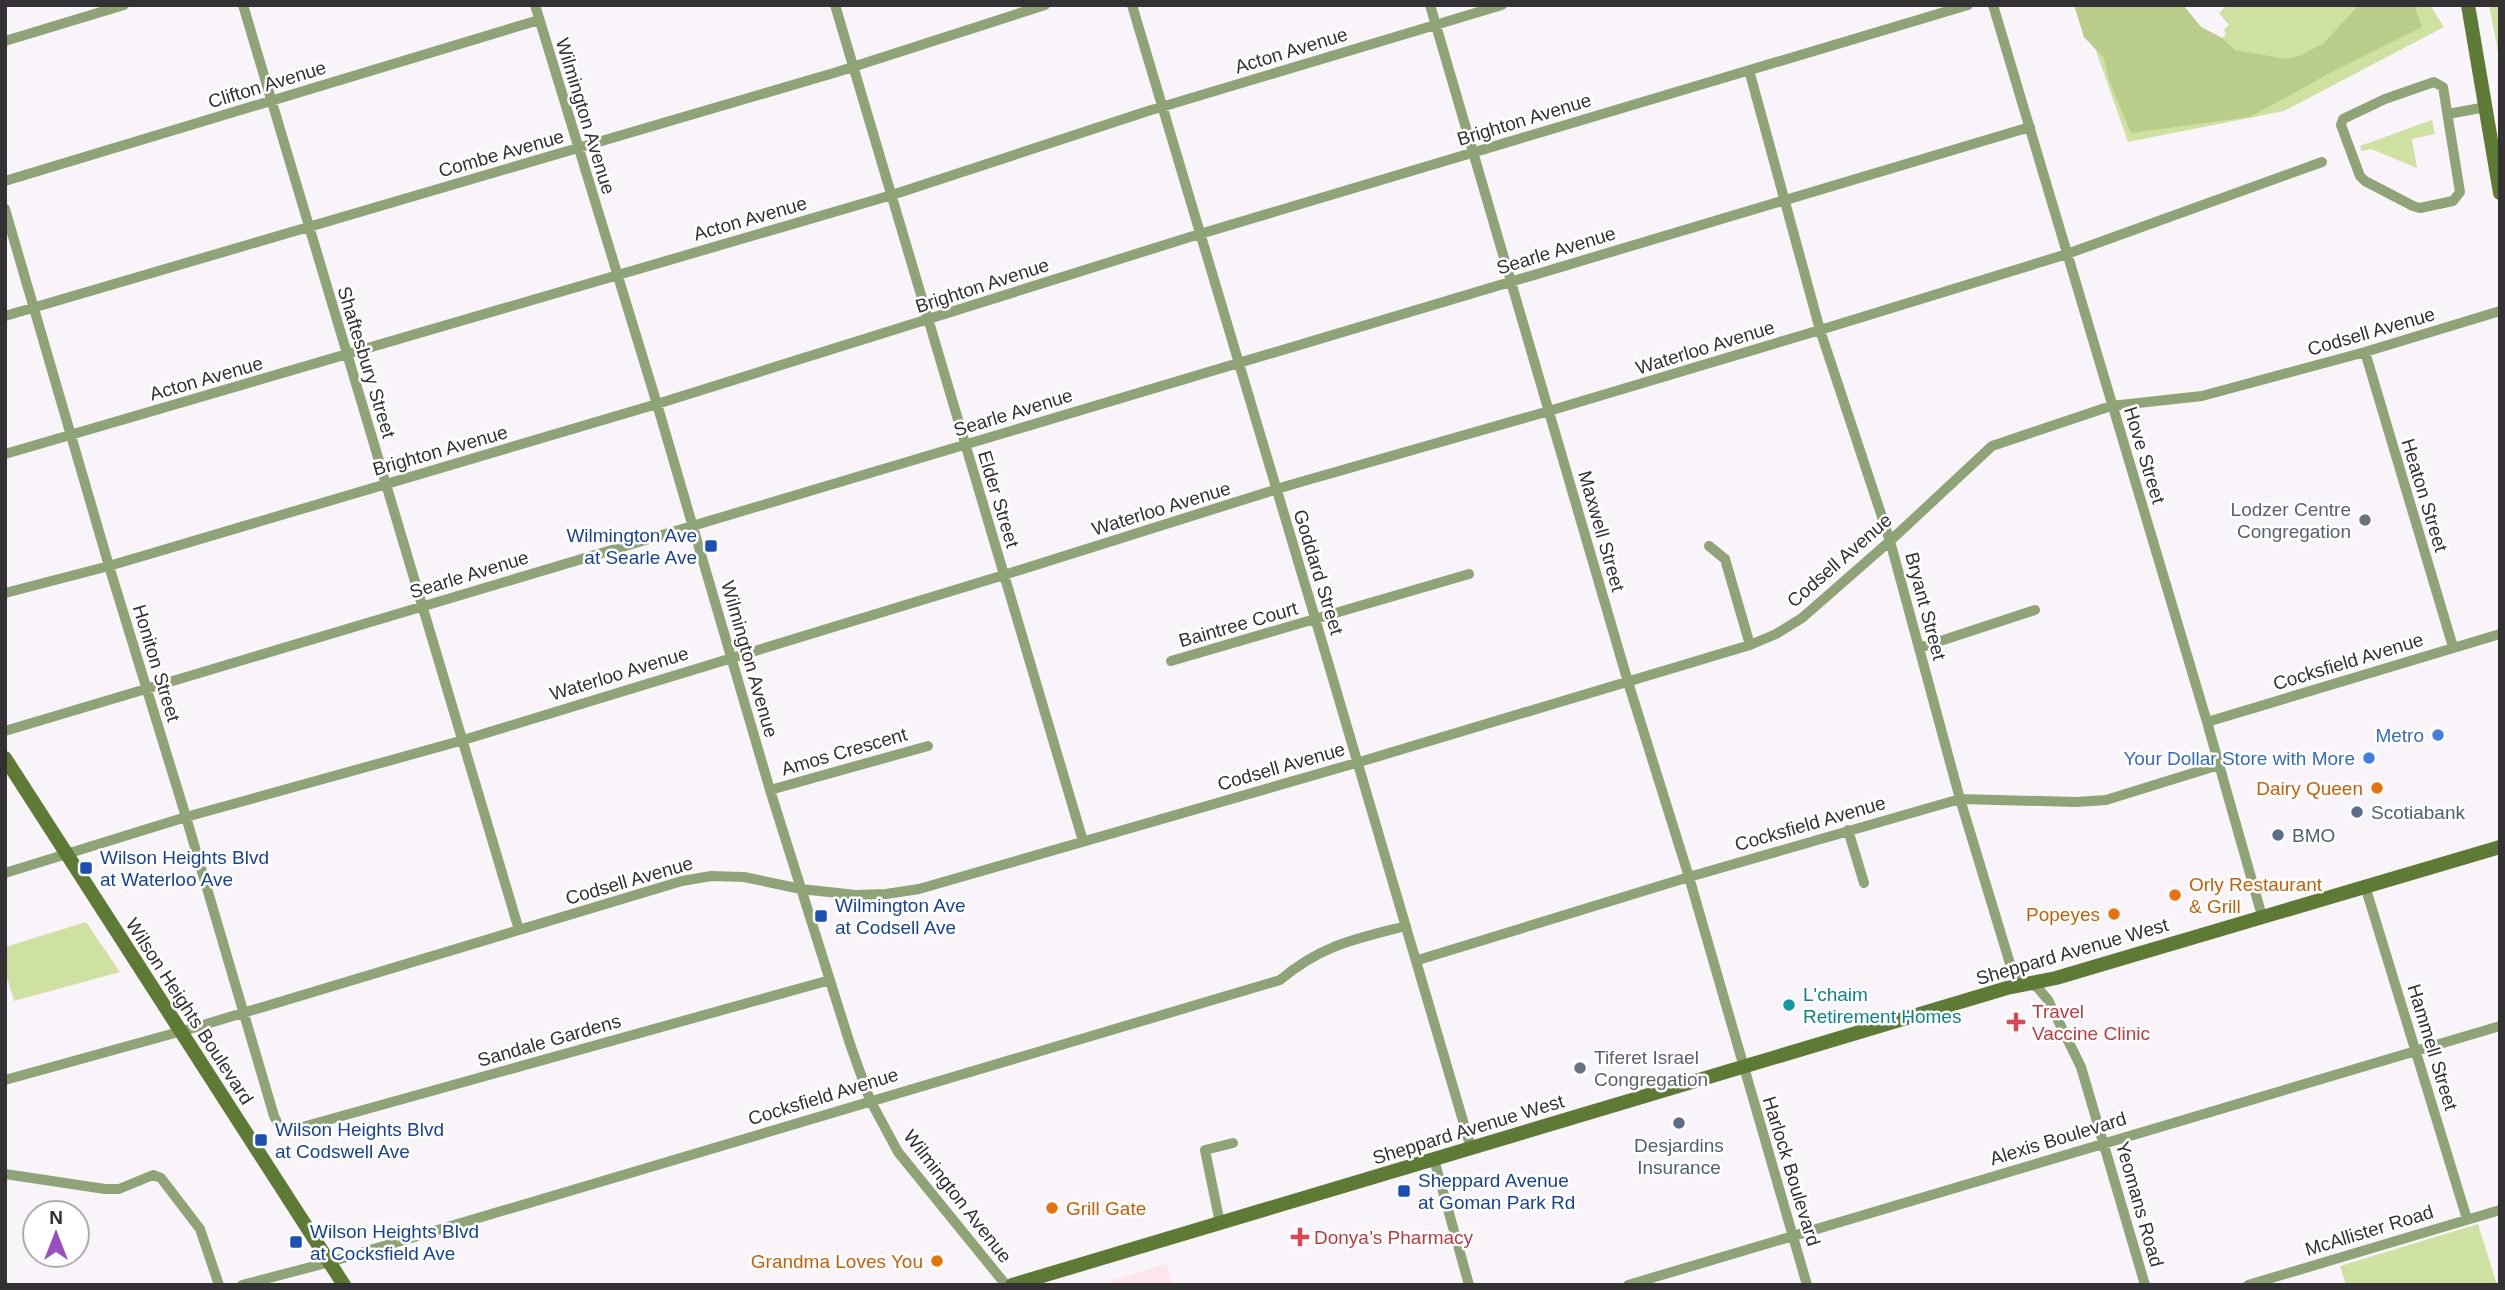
<svg xmlns="http://www.w3.org/2000/svg" width="2505" height="1290" viewBox="0 0 2505 1290" font-family="Helvetica,sans-serif">
	<style>
		.education { fill: #fee4ec }
		.green { fill: #cfe1a0 }
		.forest { fill: #bacc89 }
		.lines { fill: none; stroke-linecap: round; stroke-linejoin: round }
		.street { stroke: #8fa476; stroke-width: 10 }
		.secondary { stroke: #5e7b36; stroke-width: 14 }
		.worship-dot { fill: #6b7280; stroke: #fff; stroke-width: 2.5 }
		.transit-dot { fill: #1a4fb4; stroke: #fff; stroke-width: 2.5 }
		.shop-dot { fill: #3f7fe0; stroke: #fff; stroke-width: 2.5 }
		.food-dot { fill: #e8710a; stroke: #fff; stroke-width: 2.5 }
		.service-dot { fill: #5c6f8a; stroke: #fff; stroke-width: 2.5 }
		.culture-dot { fill: #0f9aa8; stroke: #fff; stroke-width: 2.5 }
		.health-dot { fill: #e0444e; stroke: #fff; stroke-width: 2.5 }
		.labels { text-anchor: middle; stroke-width: 5; stroke-linejoin: round; paint-order: stroke }
		.street-label { font-size: 19px; fill: #333133; stroke: #fff }
		.worship-label { font-size: 19px; fill: #5b616d; stroke: #fff; text-anchor: end }
		.transit-label { font-size: 19px; fill: #164399; stroke: #fff; text-anchor: start }
		.shop-label { font-size: 19px; fill: #366cbe; stroke: #fff; text-anchor: end }
		.food-label { font-size: 19px; fill: #c56008; stroke: #fff; text-anchor: end }
		.service-label { font-size: 19px; fill: #4e5e75; stroke: #fff; text-anchor: start }
		.culture-label { font-size: 19px; fill: #0d838f; stroke: #fff; text-anchor: start }
		.health-label { font-size: 19px; fill: #be3a42; stroke: #fff; text-anchor: start }
	</style>
	<rect width="100%" height="100%" fill="#f9f4fa"/>
	<path class="education" d="M 1167,1264 L 1172,1285 L 1113,1285 L 1112,1280 Z"/>
	<path class="green" d="M 2080,5 L 2183,5 L 2201,27 L 2222,38 L 2226,34 L 2224,30 L 2229,25 L 2219,13 L 2227,5 L 2430,5 L 2444,27 L 2284,111 L 2128,142 Z
		M 2489,5 L 2500,5 L 2500,62 Z
		M 2432,120 L 2435,134 L 2412,139 L 2417,168 L 2371,149 L 2361,151 L 2360,146 Z
		M 86,922 L 120,972 L 14,1001 L 5,971 L 5,947 Z
		M 2478,1224 L 2497,1285 L 2346,1285 L 2340,1266 Z"/>
	<path class="forest" d="M 2074,5 L 2183,5 L 2201,27 L 2222,38 L 2235,50 L 2286,59 L 2299,56 L 2324,43 L 2359,5 L 2414,5 L 2422,27 L 2341,67 L 2250,117 L 2131,133 L 2109,80 L 2104,58 L 2084,37 Z"/>
	<g class="lines">
		<path class="street" d="M 243,5 L 519,930
			M 535,5 L 657,404 L 770,790 L 850,1044 L 870,1100 L 898,1152 L 1006,1285
			M 835,5 L 1083,841
			M 1132,5 C 1247,385 1359,767 1471,1148
			M 1430,5 L 1628,682 L 1689,877 L 1807,1285
			M 1993,5 L 2207,722 L 2262,916
			M 5,41 L 124,5
			M 1749,70 L 1820,330 L 1890,541 L 1960,799 L 2011,967 L 2019,977 L 2038,988 L 2048,1000 L 2081,1067 L 2145,1285
			M 2434,82 L 2443,87 L 2460,192 L 2453,201 L 2420,208 L 2413,206 L 2365,181 L 2360,176 L 2341,125 L 2343,119 L 2385,99 Z
			M 2448,114 L 2486,107
			M 5,181 L 539,20
			M 5,209 L 109,566 L 186,817 L 274,1116 L 279,1126 L 288,1131 L 830,980
			M 5,316 L 837,72 L 1045,5
			M 2365,352 L 2453,647
			M 5,454 L 892,195 L 1148,111 L 1502,5
			M 1709,546 L 1725,559 L 1750,645
			M 5,593 L 109,566 L 657,404 L 1190,237 L 1968,5
			M 1919,648 L 2035,610
			M 1171,661 L 1469,574
			M 2207,722 L 2500,634
			M 5,731 L 2030,127
			M 770,790 L 928,746
			M 1848,830 L 1864,883
			M 5,873 L 186,817 L 460,741 L 1004,575 L 1290,485 L 1549,411 L 1820,330 L 2067,254 L 2322,162
			M 2365,886 L 2467,1219
			M 1418,960 L 1689,877 L 1960,799 L 2076,802 L 2106,800 L 2219,765
			M 5,1080 L 193,1028 L 682,881 L 711,876 L 744,877 L 801,889 L 856,895 L 886,894 L 919,889 L 1356,763 L 1750,645 L 1776,634 L 1802,618 L 1890,541 L 1992,446 L 2111,406 L 2202,396 L 2365,352 L 2500,311
			M 1434,1159 L 1469,1285
			M 5,1174 L 105,1189 L 119,1189 L 153,1175 L 161,1178 L 200,1229 L 219,1285
			M 1220,1223 L 1205,1150 L 1233,1143
			M 242,1285 L 330,1262 L 1280,980 C 1322,945 1355,939 1406,926
			M 1628,1285 L 2500,1026
			M 2248,1285 L 2500,1210"/>
		<path class="secondary" d="M 2468,5 L 2500,193
			M 5,758 L 344,1285
			M 1012,1285 L 2007,988 L 2056,978 L 2500,847"/>
	</g>
	<g class="worship-dot">
		<circle cx="2365" cy="520" r="7"/>
		<circle cx="1580" cy="1068" r="7"/>
	</g>
	<g class="transit-dot">
		<rect x="704" y="539" width="14" height="14" rx="3.5"/>
		<rect x="79" y="861" width="14" height="14" rx="3.5"/>
		<rect x="814" y="909" width="14" height="14" rx="3.5"/>
		<rect x="254" y="1133" width="14" height="14" rx="3.5"/>
		<rect x="1397" y="1184" width="14" height="14" rx="3.5"/>
		<rect x="289" y="1235" width="14" height="14" rx="3.5"/>
	</g>
	<g class="shop-dot">
		<circle cx="2438" cy="735" r="7"/>
		<circle cx="2369" cy="758" r="7"/>
	</g>
	<g class="food-dot">
		<circle cx="2377" cy="788" r="7"/>
		<circle cx="2175" cy="895" r="7"/>
		<circle cx="2114" cy="914" r="7"/>
		<circle cx="1052" cy="1208" r="7"/>
		<circle cx="937" cy="1261" r="7"/>
	</g>
	<g class="service-dot">
		<circle cx="2357" cy="812" r="7"/>
		<circle cx="2278" cy="835" r="7"/>
		<circle cx="1679" cy="1123" r="7"/>
	</g>
	<circle class="culture-dot" cx="1789" cy="1005" r="7"/>
	<g class="health-dot">
		<path d="M2012.5 1011.5h7v7h7v7h-7v7h-7v-7h-7v-7h7z"/>
		<path d="M1296.5 1226.5h7v7h7v7h-7v7h-7v-7h-7v-7h7z"/>
	</g>
	<g class="labels">
		<g class="street-label">
			<text transform="translate(1291 50) rotate(-17)" y="7">Acton Avenue</text>
			<text transform="translate(267 84) rotate(-17)" y="7">Clifton Avenue</text>
			<text transform="translate(586 116) rotate(73)" y="7">Wilmington Avenue</text>
			<text transform="translate(1524 119) rotate(-17)" y="7">Brighton Avenue</text>
			<text transform="translate(501 153) rotate(-16)" y="7">Combe Avenue</text>
			<text transform="translate(750 218) rotate(-16)" y="7">Acton Avenue</text>
			<text transform="translate(1556 250) rotate(-17)" y="7">Searle Avenue</text>
			<text transform="translate(982 285) rotate(-18)" y="7">Brighton Avenue</text>
			<text transform="translate(2371 331) rotate(-16)" y="7">Codsell Avenue</text>
			<text transform="translate(1705 347) rotate(-17)" y="7">Waterloo Avenue</text>
			<text transform="translate(367 362) rotate(73)" y="7">Shaftesbury Street</text>
			<text transform="translate(206 378) rotate(-16)" y="7">Acton Avenue</text>
			<text transform="translate(1013 412) rotate(-17)" y="7">Searle Avenue</text>
			<text transform="translate(440 450) rotate(-16)" y="7">Brighton Avenue</text>
			<text transform="translate(2145 455) rotate(73)" y="7">Hove Street</text>
			<text transform="translate(2425 495) rotate(73)" y="7">Heaton Street</text>
			<text transform="translate(999 499) rotate(73)" y="7">Elder Street</text>
			<text transform="translate(1161 508) rotate(-17)" y="7">Waterloo Avenue</text>
			<text transform="translate(1602 531) rotate(74)" y="7">Maxwell Street</text>
			<text transform="translate(1839 560) rotate(-41)" y="7">Codsell Avenue</text>
			<text transform="translate(1319 572) rotate(73)" y="7">Goddard Street</text>
			<text transform="translate(469 574) rotate(-17)" y="7">Searle Avenue</text>
			<text transform="translate(1926 606) rotate(75)" y="7">Bryant Street</text>
			<text transform="translate(1238 624) rotate(-16)" y="7">Baintree Court</text>
			<text transform="translate(750 659) rotate(74)" y="7">Wilmington Avenue</text>
			<text transform="translate(2348 661) rotate(-17)" y="7">Cocksfield Avenue</text>
			<text transform="translate(157 663) rotate(73)" y="7">Honiton Street</text>
			<text transform="translate(619 673) rotate(-17)" y="7">Waterloo Avenue</text>
			<text transform="translate(844 751) rotate(-16)" y="7">Amos Crescent</text>
			<text transform="translate(1281 766) rotate(-16)" y="7">Codsell Avenue</text>
			<text transform="translate(1810 823) rotate(-16)" y="7">Cocksfield Avenue</text>
			<text transform="translate(629 880) rotate(-16)" y="7">Codsell Avenue</text>
			<text transform="translate(2072 951) rotate(-16)" y="7">Sheppard Avenue West</text>
			<text transform="translate(190 1011) rotate(57)" y="7">Wilson Heights Boulevard</text>
			<text transform="translate(549 1040) rotate(-16)" y="7">Sandale Gardens</text>
			<text transform="translate(2433 1047) rotate(73)" y="7">Hammell Street</text>
			<text transform="translate(823 1096) rotate(-17)" y="7">Cocksfield Avenue</text>
			<text transform="translate(1468 1129) rotate(-17)" y="7">Sheppard Avenue West</text>
			<text transform="translate(2058 1138) rotate(-17)" y="7">Alexis Boulevard</text>
			<text transform="translate(1792 1171) rotate(73)" y="7">Harlock Boulevard</text>
			<text transform="translate(958 1196) rotate(52)" y="7">Wilmington Avenue</text>
			<text transform="translate(2140 1204) rotate(74)" y="7">Yeomans Road</text>
			<text transform="translate(2369 1230) rotate(-17)" y="7">McAllister Road</text>
		</g>
		<g class="worship-label">
			<text x="2351" y="516">Lodzer Centre<tspan x="2351" dy="22">Congregation</tspan></text>
			<text x="1594" y="1064" text-anchor="start">Tiferet Israel<tspan x="1594" dy="22">Congregation</tspan></text>
		</g>
		<g class="transit-label">
			<text x="697" y="542" text-anchor="end">Wilmington Ave<tspan x="697" dy="22">at Searle Ave</tspan></text>
			<text x="100" y="864">Wilson Heights Blvd<tspan x="100" dy="22">at Waterloo Ave</tspan></text>
			<text x="835" y="912">Wilmington Ave<tspan x="835" dy="22">at Codsell Ave</tspan></text>
			<text x="275" y="1136">Wilson Heights Blvd<tspan x="275" dy="22">at Codswell Ave</tspan></text>
			<text x="1418" y="1187">Sheppard Avenue<tspan x="1418" dy="22">at Goman Park Rd</tspan></text>
			<text x="310" y="1238">Wilson Heights Blvd<tspan x="310" dy="22">at Cocksfield Ave</tspan></text>
		</g>
		<g class="shop-label">
			<text x="2424" y="742">Metro</text>
			<text x="2355" y="765">Your Dollar Store with More</text>
		</g>
		<g class="food-label">
			<text x="2363" y="795">Dairy Queen</text>
			<text x="2189" y="891" text-anchor="start">Orly Restaurant<tspan x="2189" dy="22">&amp; Grill</tspan></text>
			<text x="2100" y="921">Popeyes</text>
			<text x="1066" y="1215" text-anchor="start">Grill Gate</text>
			<text x="923" y="1268">Grandma Loves You</text>
		</g>
		<g class="service-label">
			<text x="2371" y="819">Scotiabank</text>
			<text x="2292" y="842">BMO</text>
			<text x="1679" y="1152" text-anchor="middle">Desjardins<tspan x="1679" dy="22">Insurance</tspan></text>
		</g>
		<g class="culture-label">
			<text x="1803" y="1001">L'chaim<tspan x="1803" dy="22">Retirement Homes</tspan></text>
		</g>
		<g class="health-label">
			<text x="2032" y="1018">Travel<tspan x="2032" dy="22">Vaccine Clinic</tspan></text>
			<text x="1314" y="1244">Donya’s Pharmacy</text>
		</g>
	</g>
	<rect width="2505" height="1290" fill="none" stroke="#333133" stroke-width="14"/>
	<g transform="translate(56 1234)"><circle r="33" fill="#ffffff" stroke="#adadad" stroke-width="2"/>
	<path d="M0-5L12 26L0 18L-12 26Z" fill="#964ec1"/>
	<text y="-10" font-size="19" font-weight="bold" text-anchor="middle" fill="#333133">N</text>
	</g>
</svg>
